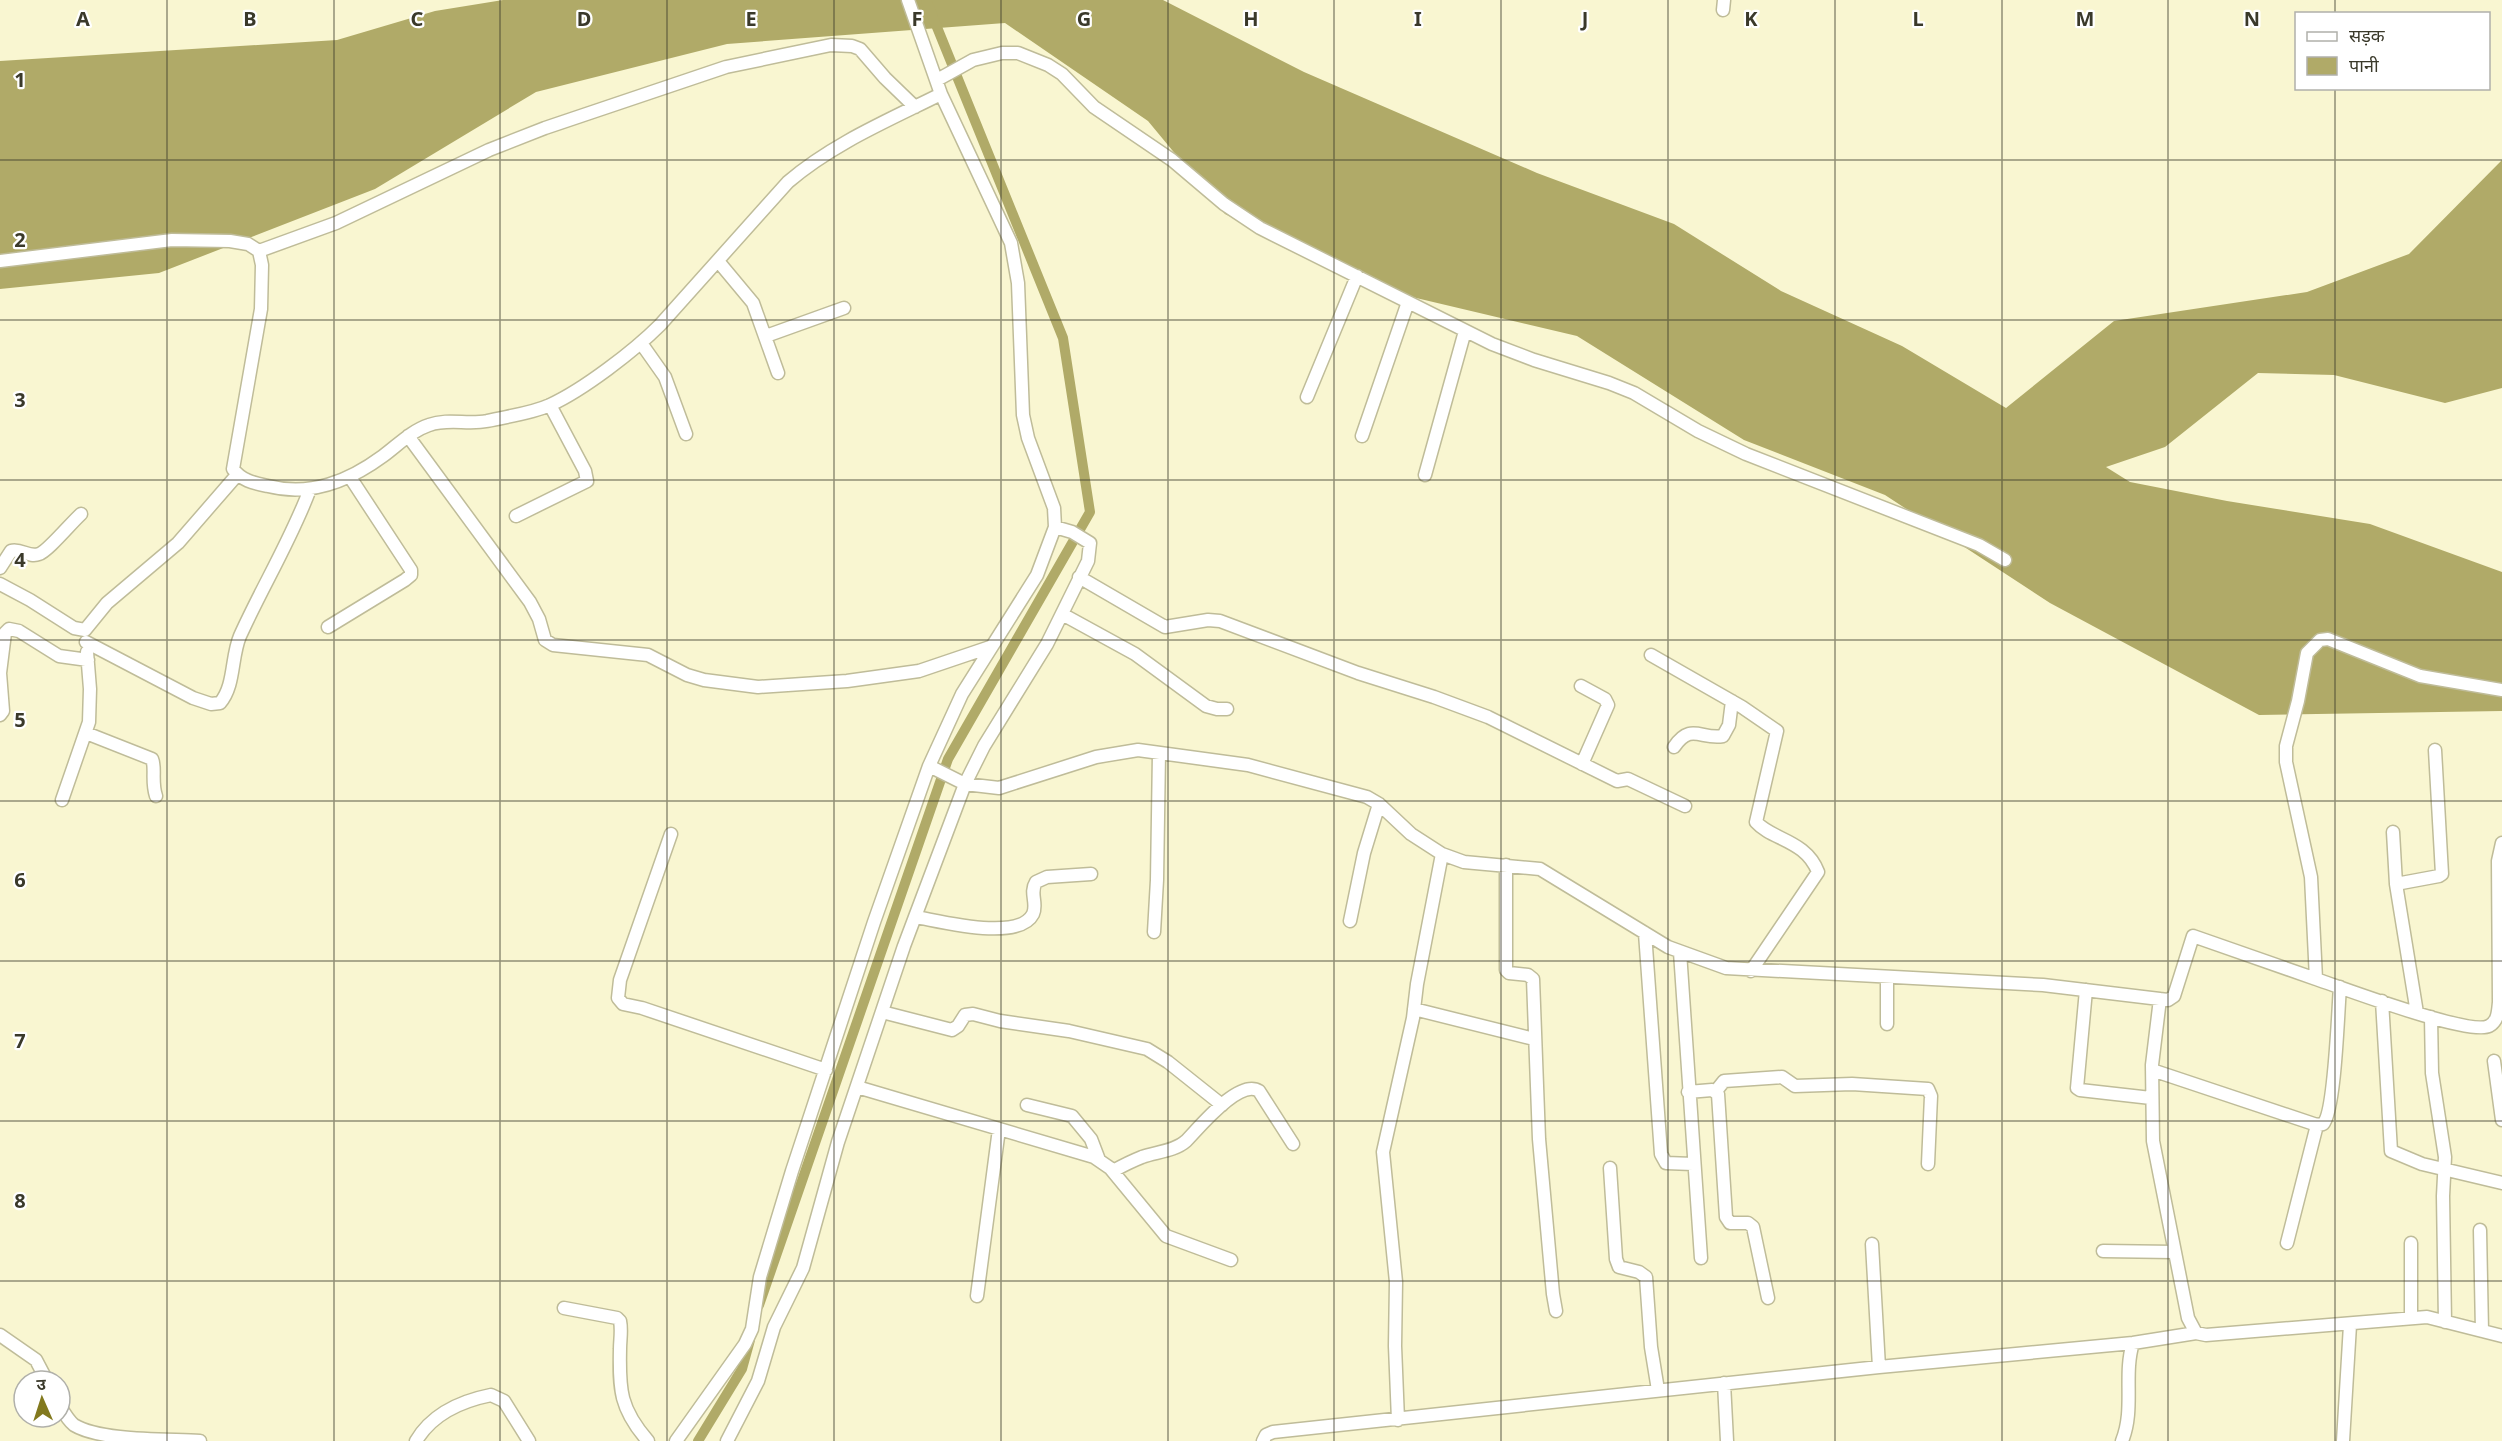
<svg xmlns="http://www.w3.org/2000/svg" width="2502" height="1441" viewBox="0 0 2502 1441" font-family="'Noto Sans','Noto Sans Devanagari',sans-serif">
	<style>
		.water { fill: #b0aa68 }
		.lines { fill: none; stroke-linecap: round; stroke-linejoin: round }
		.canal { stroke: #b0aa68; stroke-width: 10 }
		.minor-casing { stroke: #bfbc99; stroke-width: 15 }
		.minor { stroke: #fff; stroke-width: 12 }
		.grid { fill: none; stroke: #3a392a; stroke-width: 1.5; stroke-opacity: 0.55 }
		.grid-label { font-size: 20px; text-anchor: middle; font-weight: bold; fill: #3a392a; stroke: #fff; stroke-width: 4.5; stroke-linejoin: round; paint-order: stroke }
	</style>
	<rect width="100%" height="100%" fill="#f9f6d1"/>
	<path class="water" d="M 503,0 L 1163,0 L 1304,72 L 1537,173 L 1674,224 L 1781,291 L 1902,346 L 2006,408 L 2114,321 L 2307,292 L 2409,254 L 2502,160 L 2502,388 L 2445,403 L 2334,375 L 2258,373 L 2165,447 L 2106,467 L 2130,482 L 2227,501 L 2370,524 L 2502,572 L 2502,711 L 2259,715 L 2050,603 L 1885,495 L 1744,440 L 1577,336 L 1374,288 L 1225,214 L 1148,121 L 1005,23 L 727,44 L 536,92 L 375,189 L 159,273 L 0,289 L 0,61 L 337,40 L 435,11 Z"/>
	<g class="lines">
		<path class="canal" d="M 759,1305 L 948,759 L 1090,512 L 1063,338 L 926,0
			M 698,1441 L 742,1369 L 750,1340"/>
		<defs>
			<path id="minor" d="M 1723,10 L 1724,0
				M 937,80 L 973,60 L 1002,53 L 1018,53 L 1048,65 L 1062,74 L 1094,107 L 1172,160 L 1224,204 L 1260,228 L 1492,344 L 1534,360 L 1609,383 L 1634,393 L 1698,431 L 1746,454 L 1979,545 L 2005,560
				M 259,251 L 336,223 L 489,150 L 545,128 L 726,67 L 831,45 L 852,46 L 860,49 L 885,78 L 915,107
				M 0,261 L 172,240 L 230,241 L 248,244 L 259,251 L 262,265 L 261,309 L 233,469 C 242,481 254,483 268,486 C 311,497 349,481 383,456 C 398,445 411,431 429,425 C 448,418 468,425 487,421 C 508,416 530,414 550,405 C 583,390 634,351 660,325 L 788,182 C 832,144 889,120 941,94
				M 718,261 L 753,303 L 778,373
				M 766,336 L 844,308
				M 641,343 L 665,377 L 686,434
				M 1307,397 L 1357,276
				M 408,436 L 530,602 L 539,619 L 545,640 L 553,645 L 648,655 L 687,675 L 704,680 L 758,687 L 847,681 L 919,671 L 990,647
				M 1362,436 L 1408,302
				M 1425,475 L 1465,331
				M 516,516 L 587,481 L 585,471 L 550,405
				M 0,568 L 11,551 C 21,548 29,558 39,554 C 47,552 72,522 81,514
				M 1079,577 L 1165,627 L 1208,620 L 1220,621 L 1358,673 L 1434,697 L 1488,717 L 1617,781 L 1628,779 L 1685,806
				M 0,584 L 30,600 L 74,628 L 85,630 L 107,603 L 178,543 L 237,475
				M 1062,614 L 1135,654 L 1206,706 L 1217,709 L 1227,709
				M 328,627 L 405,580 L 411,575 L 411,570 L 350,477
				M 86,642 L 193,698 L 211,704 L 220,703 C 235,686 231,657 240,636 C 262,587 291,540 310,489
				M 1651,655 L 1742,707 L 1777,731 L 1756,822 C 1772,840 1806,840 1818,872 L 1751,971
				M 1581,686 L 1605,699 L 1608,705 L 1582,764
				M 0,715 L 3,711 L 0,673 L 5,633 L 9,629 L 19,631 L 59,656 L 88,660
				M 86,733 L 152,759 C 156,768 151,781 156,796
				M 1674,747 C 1691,722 1701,740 1723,736 L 1729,725 L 1732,701
				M 929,766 L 965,784 L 999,788 L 1096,757 L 1138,750 L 1248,765 L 1367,797 L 1379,804 L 1411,834 L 1442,854 L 1464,862 L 1540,869 L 1668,947 L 1726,968 L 2043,985 L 2168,1000 L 2174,996 L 2193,936 L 2316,979 L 2311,877 L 2286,762 L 2286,746 L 2298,701 L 2307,653 L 2320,640 L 2328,639 L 2420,676 L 2502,690
				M 62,800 L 89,722 L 90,689 L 87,652
				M 2393,832 L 2396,884 L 2417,1013
				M 671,834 L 620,980 L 618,998 L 623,1004 L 642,1008 L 826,1070
				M 1506,865 L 1506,970 L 1509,973 L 1528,975 L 1533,979 L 1539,1139 L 1553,1294 L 1556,1311
				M 2396,884 L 2439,876 L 2442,874 L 2435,750
				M 916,917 C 940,921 1019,942 1033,914 C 1038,903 1029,893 1036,882 L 1047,877 L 1091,874
				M 1350,921 L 1364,853 L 1379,804
				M 1154,932 L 1157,880 L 1159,753
				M 1645,933 L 1661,1154 L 1666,1163 L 1693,1164
				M 1680,952 L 1701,1258
				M 1887,977 L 1887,1024
				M 2316,979 C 2343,988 2469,1036 2489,1026 C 2498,1021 2498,1012 2499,1002 L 2498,861 L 2502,843
				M 2086,990 L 2077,1088 L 2080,1090 L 2151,1098
				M 2160,999 L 2152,1065 L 2153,1141 L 2188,1318 L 2196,1333 L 2206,1335 L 2427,1317 L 2502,1336
				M 2382,1001 L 2391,1151 L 2422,1164 L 2502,1183
				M 1414,1009 L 1534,1039
				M 882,1012 L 952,1030 L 958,1026 L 965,1015 L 973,1014 L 1000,1021 L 1069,1031 L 1147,1049 L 1168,1062 L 1222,1105
				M 2431,1017 L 2432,1073 L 2445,1157 L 2443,1196 L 2445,1322
				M 2494,1061 L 2502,1120
				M 2152,1070 L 2317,1125 L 2323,1124 C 2335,1112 2338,1010 2340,987
				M 857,1087 L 1094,1157 L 1110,1168 L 1166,1236 L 1231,1260
				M 1716,1091 L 1724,1081 L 1782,1077 L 1795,1086 L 1852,1084 L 1928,1089 L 1931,1096 L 1928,1164
				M 1688,1092 L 1712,1090 L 1718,1094 L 1726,1217 L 1730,1223 L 1748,1223 L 1753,1227 L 1768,1298
				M 1027,1105 L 1072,1116 L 1091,1139 L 1099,1160
				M 1610,1168 L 1616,1259 L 1619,1267 L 1639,1272 L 1646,1277 L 1651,1347 L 1658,1390
				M 1113,1171 C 1122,1166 1132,1161 1142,1157 C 1156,1152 1175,1151 1186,1141 C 1198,1129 1239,1078 1259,1091 L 1293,1144
				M 2480,1230 L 2482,1331
				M 2287,1243 L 2317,1125
				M 2411,1243 L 2411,1317
				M 1872,1244 L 1879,1367
				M 2103,1251 L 2174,1252
				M 977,1296 L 999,1129
				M 564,1308 L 617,1318 L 620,1321 C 622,1330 620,1340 620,1349 C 619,1390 620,1409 648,1441
				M 0,1335 L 36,1360 L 47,1381
				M 1724,1383 L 1727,1441
				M 60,1406 C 64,1413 68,1420 74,1425 C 100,1441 167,1439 200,1441
				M 1398,1420 L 1395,1346 L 1396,1282 L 1383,1152 L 1413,1018 L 1417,984 L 1442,854
				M 416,1441 C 432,1414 461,1401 491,1395 L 504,1401 L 529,1441
				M 676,1441 L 745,1344 L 752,1329 L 760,1277 L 792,1171 L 874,922 L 929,766 L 962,694 L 1037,575 L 1055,527 L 1054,508 L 1028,438 L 1023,415 L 1018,283 L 1011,243 L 941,94 L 908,0
				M 727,1441 L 758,1381 L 774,1327 L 803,1268 L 838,1142 L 904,946 L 965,784 L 984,746 L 1047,644 L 1088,561 L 1090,543 L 1072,532 L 1055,527
				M 1263,1441 L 1266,1435 L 1273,1432 L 1879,1367 L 2133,1343 L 2196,1333
				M 2122,1441 C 2135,1409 2123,1375 2133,1343
				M 2343,1441 L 2350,1325"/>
		</defs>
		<use href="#minor" class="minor-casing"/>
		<use href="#minor" class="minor"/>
	</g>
	<path class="grid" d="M 167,0 L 167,1441M 334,0 L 334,1441M 500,0 L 500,1441M 667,0 L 667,1441M 834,0 L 834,1441M 1001,0 L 1001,1441M 1168,0 L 1168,1441M 1334,0 L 1334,1441M 1501,0 L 1501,1441M 1668,0 L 1668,1441M 1835,0 L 1835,1441M 2002,0 L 2002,1441M 2168,0 L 2168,1441M 2335,0 L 2335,14M 2335,88 L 2335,1441M 0,160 L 2502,160M 0,320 L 2502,320M 0,480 L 2502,480M 0,640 L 2502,640M 0,801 L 2502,801M 0,961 L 2502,961M 0,1121 L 2502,1121M 0,1281 L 2502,1281"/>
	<g class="grid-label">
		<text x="83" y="26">A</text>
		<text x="250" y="26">B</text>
		<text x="417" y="26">C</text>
		<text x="584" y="26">D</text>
		<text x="751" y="26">E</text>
		<text x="917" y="26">F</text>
		<text x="1084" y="26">G</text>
		<text x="1251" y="26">H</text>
		<text x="1418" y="26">I</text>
		<text x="1585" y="26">J</text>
		<text x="1751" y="26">K</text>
		<text x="1918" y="26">L</text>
		<text x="2085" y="26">M</text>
		<text x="2252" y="26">N</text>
		<text x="20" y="87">1</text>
		<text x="20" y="247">2</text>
		<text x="20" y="407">3</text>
		<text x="20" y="567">4</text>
		<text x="20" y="727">5</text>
		<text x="20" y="887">6</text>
		<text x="20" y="1048">7</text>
		<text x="20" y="1208">8</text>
	</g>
	<rect x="2295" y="12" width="195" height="78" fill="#ffffff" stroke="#b0b0aa" stroke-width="1.5"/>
	<rect x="2307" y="32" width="30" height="9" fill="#ffffff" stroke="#b0b0aa" stroke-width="1.5"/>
	<text x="2349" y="42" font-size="18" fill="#3a392a">सड़क</text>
	<rect x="2307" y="57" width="30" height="18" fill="#b0aa68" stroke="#b0b0aa" stroke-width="1.5"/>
	<text x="2349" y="72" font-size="18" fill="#3a392a">पानी</text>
	<g transform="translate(42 1399) rotate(357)"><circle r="28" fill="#ffffff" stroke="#b0b0aa" stroke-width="1.5"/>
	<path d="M0-4.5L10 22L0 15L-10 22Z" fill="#82791e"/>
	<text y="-9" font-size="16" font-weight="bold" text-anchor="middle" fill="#3a392a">उ</text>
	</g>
</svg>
